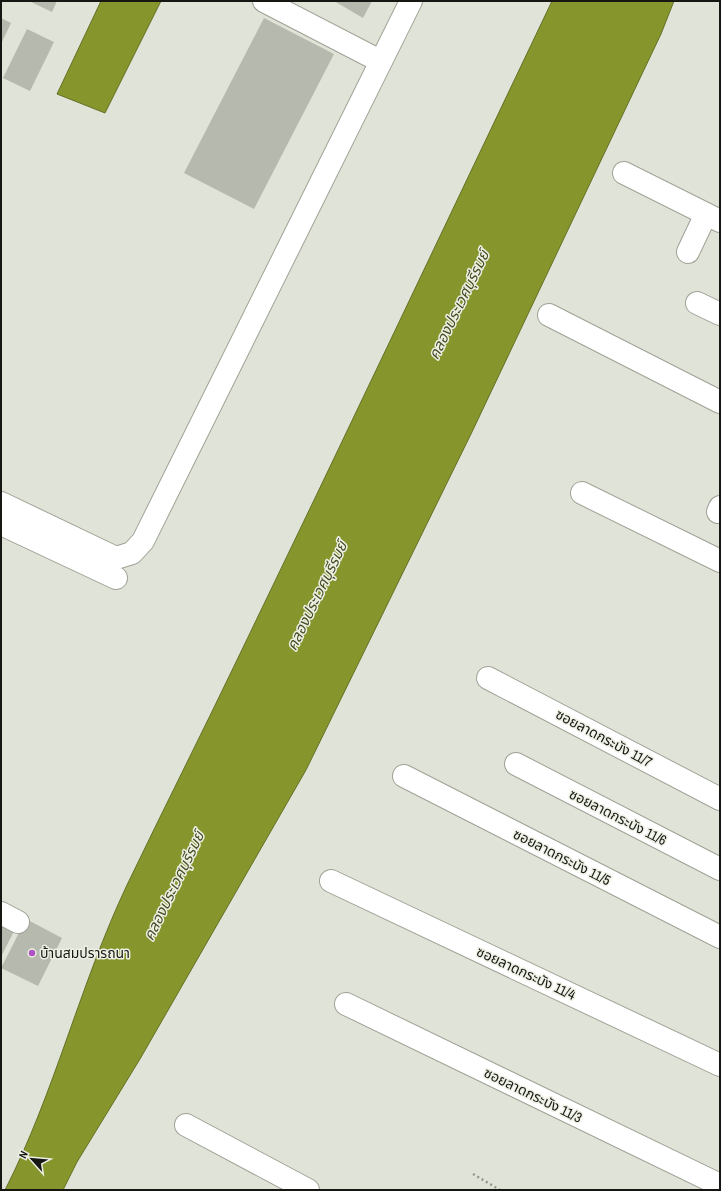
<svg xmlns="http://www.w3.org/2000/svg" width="721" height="1191" viewBox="0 0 721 1191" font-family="'Archivo Narrow','Noto Sans Thai',sans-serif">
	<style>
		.water { fill: #86962d; stroke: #647025 }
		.building { fill: #b6b9ad }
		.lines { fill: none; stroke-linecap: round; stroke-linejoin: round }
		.minor-casing { stroke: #9fa296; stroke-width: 24 }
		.path { stroke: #94968d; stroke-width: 2.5; stroke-dasharray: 2 3; stroke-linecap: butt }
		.minor { stroke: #fff; stroke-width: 22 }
		.poi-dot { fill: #ae54c0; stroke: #edf0e4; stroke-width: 1.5 }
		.labels { text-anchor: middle; stroke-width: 3; stroke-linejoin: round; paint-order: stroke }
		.street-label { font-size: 14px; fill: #161713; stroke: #edf0e4 }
		.poi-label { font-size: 14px; fill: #161713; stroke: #edf0e4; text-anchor: start }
		.water-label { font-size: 15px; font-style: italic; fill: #464d23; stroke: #edf0e4 }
	</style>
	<rect width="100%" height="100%" fill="#e0e3d7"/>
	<path class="water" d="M 101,1 L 161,1 L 105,113 L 57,94 Z
		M 552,1 L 674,1 L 661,34 L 471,434 L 306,770 L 140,1059 L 77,1162 L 63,1190 L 5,1190 C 55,1092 80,984 127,885 C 163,810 201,735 237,660 C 343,441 447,221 552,1 Z"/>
	<path class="building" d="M 29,1 L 57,1 L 52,12 Z
		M 334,1 L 372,1 L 363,18 Z
		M 1,18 L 11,23 L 1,44 Z
		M 264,18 L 334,54 L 254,209 L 184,173 Z
		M 27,29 L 54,42 L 30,91 L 3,78 Z
		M 1,919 L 16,927 L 1,957 Z
		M 26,919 L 62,938 L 38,986 L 1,968 Z"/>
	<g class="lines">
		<defs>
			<path id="minor" d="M 264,1 L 380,61
				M 624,173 L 720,221
				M 688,252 L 706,214
				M 697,303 L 720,314
				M 549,315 L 720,402
				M 582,493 L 720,561
				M 1,503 L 116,558 L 132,553 L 143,541 L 411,1
				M 718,512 L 720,507
				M 1,524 L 116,578
				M 488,678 L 720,799
				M 516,764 L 720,869
				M 404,776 L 720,937
				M 331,881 L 720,1065
				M 1,913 L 18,922
				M 346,1004 L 720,1185
				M 186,1125 L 308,1190"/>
		</defs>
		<use href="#minor" class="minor-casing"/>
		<path class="path" d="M 473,1174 L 500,1190"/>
		<use href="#minor" class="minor"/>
	</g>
	<circle class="poi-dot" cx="32" cy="953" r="4"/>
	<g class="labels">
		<g class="street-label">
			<text transform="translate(604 738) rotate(28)" y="5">ซอยลาดกระบัง 11/7</text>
			<text transform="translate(618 817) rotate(27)" y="5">ซอยลาดกระบัง 11/6</text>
			<text transform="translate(562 857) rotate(27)" y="5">ซอยลาดกระบัง 11/5</text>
			<text transform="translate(526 973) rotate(25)" y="5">ซอยลาดกระบัง 11/4</text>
			<text transform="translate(533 1095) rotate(26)" y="5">ซอยลาดกระบัง 11/3</text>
		</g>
		<g class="poi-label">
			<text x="40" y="958">บ้านสมปรารถนา</text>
		</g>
		<g class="water-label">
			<text transform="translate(459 305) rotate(-64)" y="5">คลองประเวศบุรีรมย์</text>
			<text transform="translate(317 596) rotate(-64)" y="5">คลองประเวศบุรีรมย์</text>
			<text transform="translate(174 886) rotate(-64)" y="5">คลองประเวศบุรีรมย์</text>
		</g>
	</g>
	<rect width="721" height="1191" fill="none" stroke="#161713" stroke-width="4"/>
	<g transform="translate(32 1159) rotate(297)" stroke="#edf0e4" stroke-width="3" paint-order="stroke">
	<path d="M0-3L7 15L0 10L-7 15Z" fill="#161713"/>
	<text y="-6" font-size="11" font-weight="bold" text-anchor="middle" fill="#161713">N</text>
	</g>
</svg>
